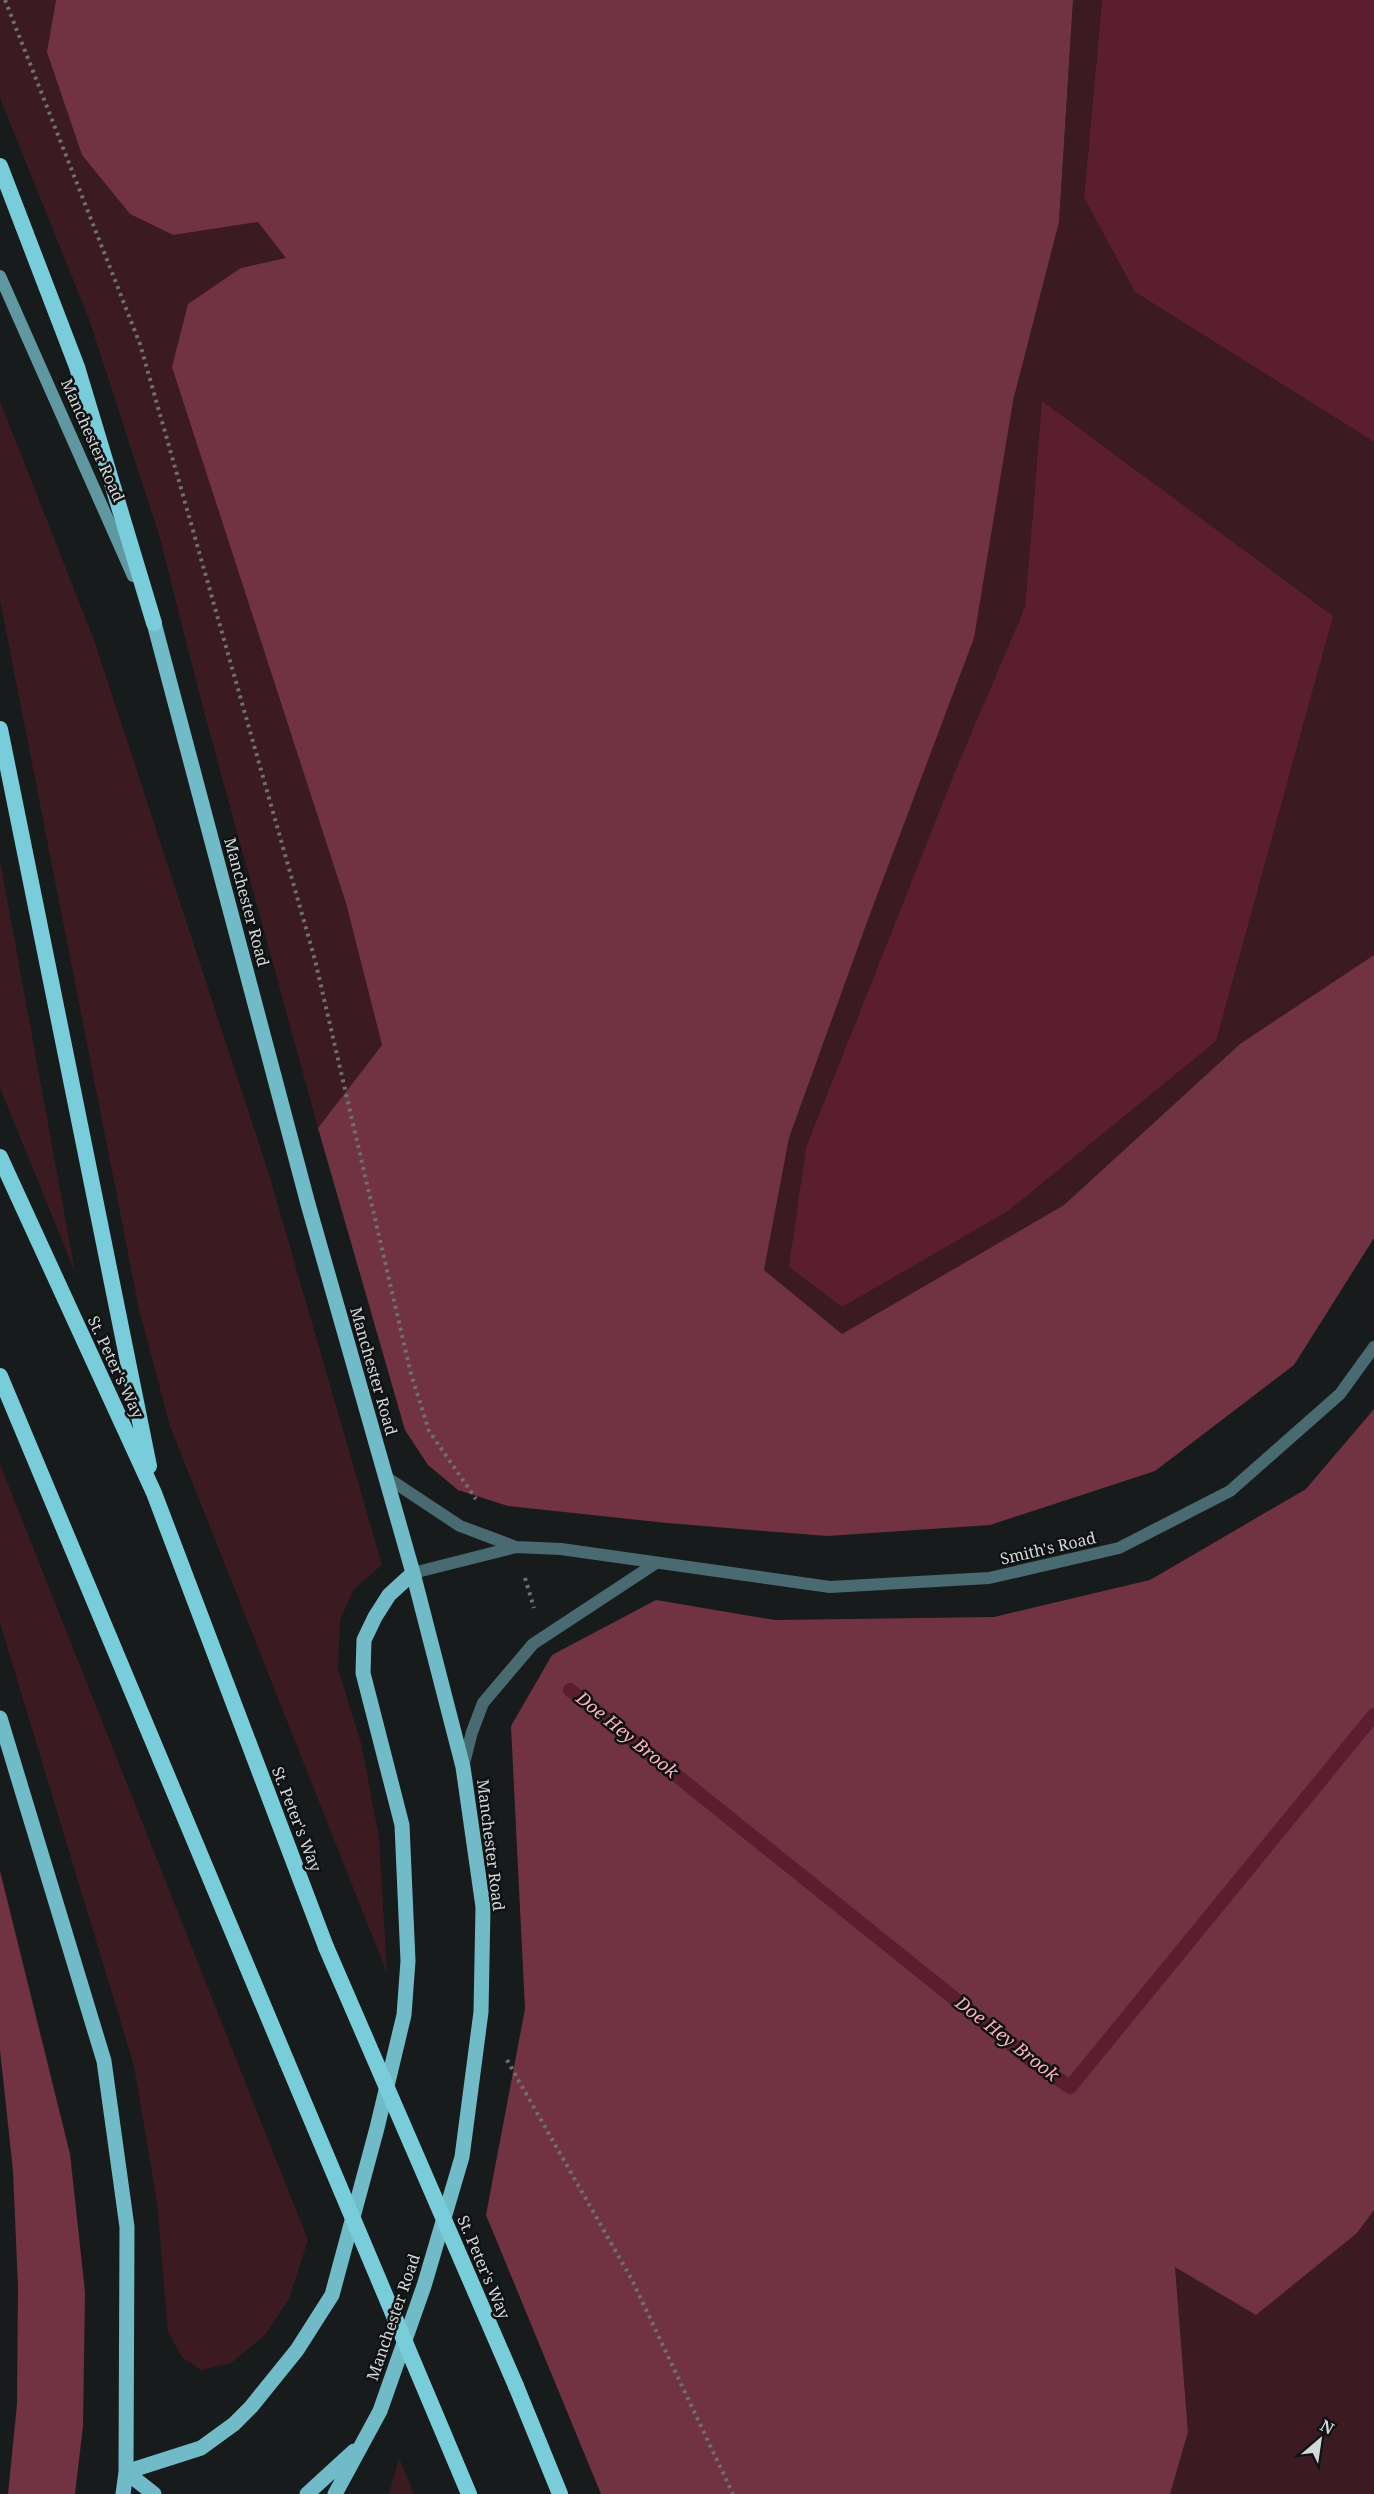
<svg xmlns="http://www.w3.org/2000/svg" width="1374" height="2494" viewBox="0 0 1374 2494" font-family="'Noto Serif',serif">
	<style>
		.green { fill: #3c1a21; fill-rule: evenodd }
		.forest { fill: #713342 }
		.water { fill: #5a1e2e }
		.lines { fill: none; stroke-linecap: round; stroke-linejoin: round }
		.stream { stroke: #5a1e2e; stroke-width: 14 }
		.path { stroke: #6d7071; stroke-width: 4; stroke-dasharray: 3 4.5; stroke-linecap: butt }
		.tertiary { stroke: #486a70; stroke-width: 12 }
		.secondary { stroke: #6098a1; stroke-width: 12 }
		.primary { stroke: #71bbc8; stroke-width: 15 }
		.trunk { stroke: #79ccda; stroke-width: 16 }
		.trunk-bridge { stroke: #79ccda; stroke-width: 16 }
		.labels { text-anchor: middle; stroke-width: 5; stroke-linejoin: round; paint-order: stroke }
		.street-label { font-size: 16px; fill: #d4d7d7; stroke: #0f1213 }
		.water-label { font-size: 18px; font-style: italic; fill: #ffafbe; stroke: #0f1213 }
	</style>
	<rect width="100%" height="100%" fill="#181b1c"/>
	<path class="green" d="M 0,0 L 56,0 L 48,52 L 82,155 L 130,214 L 173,235 L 258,222 L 287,258 L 241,268 L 346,903 L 382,1045 L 318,1128 L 203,708 L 160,538 L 89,319 L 0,98 Z
		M 1073,0 L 1102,0 L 1084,198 L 1135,292 L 1374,442 L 1374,955 L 1240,1044 L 1064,1205 L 842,1334 L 764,1270 L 789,1138 L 870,914 L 1013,401 L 1059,222 ZM 1042,402 L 1008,1211 L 961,757 L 1025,607 Z
		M 0,401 L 94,640 L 268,1171 L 382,1565 L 353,1590 L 340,1621 L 338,1669 L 361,1743 L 379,1837 L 387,1973 L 170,1426 L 139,1309 L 0,600 Z
		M 0,862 L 1,866 L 75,1272 L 0,1088 Z
		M 0,1464 L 308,2240 L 289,2299 L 265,2335 L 231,2363 L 201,2370 L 182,2357 L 168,2332 L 157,2203 L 134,2066 L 0,1623 Z
		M 1374,2210 L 1374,2494 L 1170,2494 L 1188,2432 L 1175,2267 L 1357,2233 Z
		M 399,2458 L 414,2494 L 389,2494 Z"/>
	<path class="forest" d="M 56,0 L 1073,0 L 1059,222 L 1013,401 L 974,638 L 870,914 L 789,1138 L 764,1270 L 842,1334 L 1064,1205 L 1240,1044 L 1374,955 L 1374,1238 L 1294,1365 L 1155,1471 L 990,1525 L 827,1536 L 667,1523 L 508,1506 L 458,1490 L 428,1465 L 405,1430 L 318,1128 L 382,1045 L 346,903 L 172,367 L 188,304 L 241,268 L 286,258 L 258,222 L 173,235 L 130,214 L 82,155 L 47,52 Z
		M 1374,1409 L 1374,2210 L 1357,2233 L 1256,2315 L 1175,2267 L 1188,2432 L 1170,2494 L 601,2494 L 486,2215 L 525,2009 L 511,1726 L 552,1655 L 656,1600 L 775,1620 L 994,1617 L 1150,1580 L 1306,1489 Z
		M 0,1871 L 70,2154 L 85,2292 L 83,2426 L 75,2494 L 8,2494 L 17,2404 L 18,2287 L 13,2171 L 0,2050 Z"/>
	<path class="water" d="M 1102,0 L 1374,0 L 1374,442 L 1135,292 L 1084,198 Z
		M 1042,401 L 1333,616 L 1216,1041 L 1008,1211 L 842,1307 L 789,1267 L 806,1148 L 961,757 L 1025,607 Z"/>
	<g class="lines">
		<path class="stream" d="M 570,1690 L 1031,2060 L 1070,2087 L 1374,1715"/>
		<path class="path" d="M 5,0 L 140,344 L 315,960 L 411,1374 L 429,1431 L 476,1499
			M 525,1578 L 534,1608
			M 507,2060 L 632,2280 L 733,2494"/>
		<path class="tertiary" d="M 386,1477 L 460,1526 L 516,1547
			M 413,1573 L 516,1547 L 561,1549 L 830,1587 L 989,1578 L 1119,1548 L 1230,1491 L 1340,1394 L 1374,1347
			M 463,1767 L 472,1732 L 483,1703 L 533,1644 L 656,1563"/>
		<path class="secondary" d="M 0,276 L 133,576"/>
		<path class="primary" d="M 154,623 L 308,1204 L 413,1573 L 463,1767 L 483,1907 L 481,2012 L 462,2157 L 424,2286 L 380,2411 L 335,2494
			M 0,1718 L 104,2061 L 127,2227 L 126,2472 L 123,2494
			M 126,2472 L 201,2448 L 234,2424 L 251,2407 L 297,2350 L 332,2295 L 377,2128 L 404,2015 L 408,1961 L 402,1825 L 363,1673 L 364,1640 L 375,1617 L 389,1595 L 413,1573
			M 126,2472 L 154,2494
			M 307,2494 L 354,2451"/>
		<path class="trunk" d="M 0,166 L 77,367 L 154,623
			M 0,729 L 149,1466
			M 0,1157 L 154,1493 L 326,1947
			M 0,1376 L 287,2062
			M 516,2386 L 560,2494"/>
		<path class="trunk-bridge" d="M 326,1947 L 516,2386
			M 287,2062 L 469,2494"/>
	</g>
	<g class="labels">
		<g class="street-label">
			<text transform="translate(93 440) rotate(66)" y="6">Manchester Road</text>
			<text transform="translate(247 902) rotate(75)" y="6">Manchester Road</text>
			<text transform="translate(116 1367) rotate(65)" y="6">St. Peter's Way</text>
			<text transform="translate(374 1371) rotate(74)" y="6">Manchester Road</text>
			<text transform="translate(1048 1548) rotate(-13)" y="6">Smith's Road</text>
			<text transform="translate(297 1819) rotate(69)" y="6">St. Peter's Way</text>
			<text transform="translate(491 1845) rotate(83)" y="6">Manchester Road</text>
			<text transform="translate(484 2267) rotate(67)" y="6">St. Peter's Way</text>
			<text transform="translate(393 2317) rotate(-71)" y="6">Manchester Road</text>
		</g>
		<g class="water-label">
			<text transform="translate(627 1735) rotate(39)" y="6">Doe Hey Brook</text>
			<text transform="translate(1007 2039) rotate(38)" y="6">Doe Hey Brook</text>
		</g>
	</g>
	<g transform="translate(1320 2440) rotate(29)" stroke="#0f1213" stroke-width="4.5" paint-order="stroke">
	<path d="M0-4.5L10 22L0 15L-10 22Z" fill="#d4d7d7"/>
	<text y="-9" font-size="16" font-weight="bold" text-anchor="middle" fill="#d4d7d7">N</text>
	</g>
</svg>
